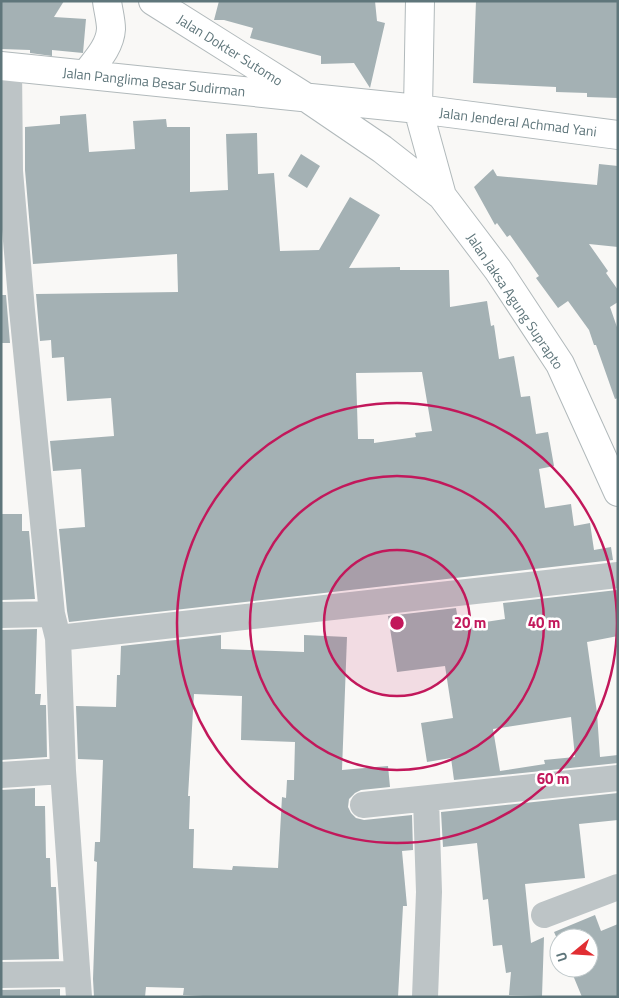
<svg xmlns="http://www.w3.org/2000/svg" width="619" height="998" viewBox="0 0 619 998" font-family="'Titillium Web',sans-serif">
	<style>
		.building { fill: #a4b1b4; fill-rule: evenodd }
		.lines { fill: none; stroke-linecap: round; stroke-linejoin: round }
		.major-casing { stroke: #b1b9bb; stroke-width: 30 }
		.minor { stroke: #bdc4c6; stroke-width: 26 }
		.major { stroke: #fff; stroke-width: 28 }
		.ring { fill: none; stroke: #c2185b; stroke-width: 2.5 }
		.labels { text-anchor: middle; stroke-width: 5; stroke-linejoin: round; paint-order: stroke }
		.street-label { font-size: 14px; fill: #5f767b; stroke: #fff }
		.centre { fill: #c2185b; stroke: #fff; stroke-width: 2.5 }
		.ring-label { font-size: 15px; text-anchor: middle; font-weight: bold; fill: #c2185b; stroke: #fff; stroke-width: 5; stroke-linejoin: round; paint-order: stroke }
	</style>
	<rect width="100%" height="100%" fill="#f9f8f6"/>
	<path class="building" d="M 1,1 L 64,1 L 54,17 L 86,19 L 83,53 L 52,50 L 52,56 L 30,53 L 30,50 L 1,49 Z
		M 219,1 L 375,1 L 377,21 L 385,23 L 370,88 L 354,63 L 321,64 L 321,56 L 250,38 L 253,28 L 224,20 L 214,20 Z
		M 476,1 L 618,1 L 618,98 L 587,97 L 587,93 L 556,92 L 556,87 L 473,83 Z
		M 86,114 L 89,152 L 135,149 L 133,121 L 166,119 L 167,127 L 190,127 L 190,192 L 228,190 L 226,134 L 257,133 L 258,174 L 274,173 L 280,251 L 319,250 L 350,197 L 380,215 L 349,268 L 400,267 L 400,270 L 449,270 L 450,307 L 487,301 L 491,326 L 494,325 L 499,359 L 514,356 L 521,397 L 530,396 L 536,434 L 548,432 L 554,466 L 539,469 L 545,508 L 571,504 L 574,526 L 590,523 L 594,550 L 611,547 L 613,560 L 69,622 L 67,611 L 59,529 L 85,527 L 81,469 L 53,471 L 50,441 L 114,436 L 111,398 L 67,401 L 64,357 L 52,358 L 51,340 L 40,341 L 36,294 L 178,292 L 177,254 L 33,264 L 25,170 L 25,127 L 60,124 L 60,116 ZM 422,372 L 432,431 L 415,433 L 416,437 L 374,443 L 374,439 L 358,439 L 356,373 Z
		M 301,154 L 320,166 L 307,188 L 288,176 Z
		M 599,164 L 618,166 L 618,247 L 589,244 L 608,271 L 606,273 L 618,290 L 618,302 L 610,307 L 618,330 L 618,398 L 615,399 L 596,345 L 594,345 L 589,330 L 568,301 L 558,308 L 536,278 L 539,276 L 510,235 L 507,237 L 497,223 L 495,225 L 474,187 L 493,169 L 497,176 L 597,185 Z
		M 1,295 L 6,295 L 10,343 L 1,343 Z
		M 1,514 L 22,514 L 22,531 L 29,531 L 35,599 L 1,600 Z
		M 617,590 L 618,636 L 587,642 L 597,713 L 600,757 L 618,755 L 618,763 L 454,780 L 451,758 L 427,762 L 421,723 L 453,718 L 445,666 L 397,672 L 388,616 L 456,608 L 459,626 L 505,619 L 503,603 ZM 571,717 L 575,757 L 544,760 L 545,764 L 500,771 L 493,729 Z
		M 37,629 L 35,694 L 41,694 L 40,705 L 46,705 L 47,757 L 1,760 L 1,630 Z
		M 221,635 L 221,649 L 304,652 L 304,635 L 347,637 L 342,770 L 388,766 L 390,787 L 361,790 L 355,793 L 349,799 L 348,807 L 351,813 L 356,818 L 364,820 L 412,815 L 413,850 L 402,851 L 407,906 L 403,906 L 398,997 L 223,997 L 183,995 L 184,988 L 146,987 L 145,997 L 94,997 L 93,979 L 97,862 L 94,861 L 95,842 L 100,842 L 103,760 L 78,759 L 76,706 L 116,707 L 117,675 L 120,675 L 121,646 ZM 194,694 L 242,696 L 241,740 L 295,742 L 294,780 L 287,780 L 286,798 L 282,797 L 278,868 L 233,866 L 232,870 L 193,868 L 194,829 L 189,829 L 190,796 L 188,796 Z
		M 35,788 L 35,806 L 45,806 L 46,858 L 50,858 L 51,887 L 56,887 L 59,959 L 1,960 L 1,790 Z
		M 618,793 L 618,820 L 579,824 L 585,878 L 525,884 L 531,943 L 544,937 L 542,996 L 509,995 L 511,972 L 506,973 L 502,945 L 493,946 L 488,899 L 483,900 L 477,843 L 443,847 L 441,812 Z
		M 595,915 L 601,931 L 618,924 L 618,997 L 582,997 L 570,968 L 589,968 L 589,938 L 559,938 L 559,943 L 554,932 Z
		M 60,989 L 60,997 L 1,997 L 1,990 Z"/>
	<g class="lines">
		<defs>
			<path id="major" d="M 153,1 L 307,98 L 382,149 L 442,196
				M 420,1 L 418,109 L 442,196 L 498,270 L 560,364 L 618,492
				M 1,66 L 418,109 L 618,135
				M 86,74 C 96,61 110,47 111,29 C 111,20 108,10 107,1"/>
		</defs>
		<use href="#major" class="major-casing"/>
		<path class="minor" d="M 9,66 L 10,171 L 22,310 L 52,614 L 58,638 L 63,771 L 79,997
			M 1,615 L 52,614
			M 58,638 L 618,575
			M 1,775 L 63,771
			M 363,805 L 618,778
			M 544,915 L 618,887
			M 1,975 L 76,974
			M 425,997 L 429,892 L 426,799"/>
		<use href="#major" class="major"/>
	</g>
	<circle cx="397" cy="623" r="73" fill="#c2185b" fill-opacity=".12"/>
	<g class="ring">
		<circle cx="397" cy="623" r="73"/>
		<circle cx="397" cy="623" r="147"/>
		<circle cx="397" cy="623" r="220"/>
	</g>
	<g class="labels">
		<g class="street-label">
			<text transform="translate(230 50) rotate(32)" y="5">Jalan Dokter Sutomo</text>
			<text transform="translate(154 82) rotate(6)" y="5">Jalan Panglima Besar Sudirman</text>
			<text transform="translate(518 122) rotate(7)" y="5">Jalan Jenderal Achmad Yani</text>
			<text transform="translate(515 301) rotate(56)" y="5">Jalan Jaksa Agung Suprapto</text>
		</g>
	</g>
	<circle cx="397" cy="623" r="8" class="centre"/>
	<g class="ring-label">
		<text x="470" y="628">20 m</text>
		<text x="544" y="628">40 m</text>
		<text x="553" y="784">60 m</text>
	</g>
	<rect width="619" height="998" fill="none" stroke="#5f767b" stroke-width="5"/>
	<g transform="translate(574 953) rotate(252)"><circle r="24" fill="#ffffff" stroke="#bfc8ca"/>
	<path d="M0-4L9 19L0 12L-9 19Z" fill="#e12e33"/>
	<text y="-8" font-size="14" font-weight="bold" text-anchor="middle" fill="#5f767b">U</text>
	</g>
</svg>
